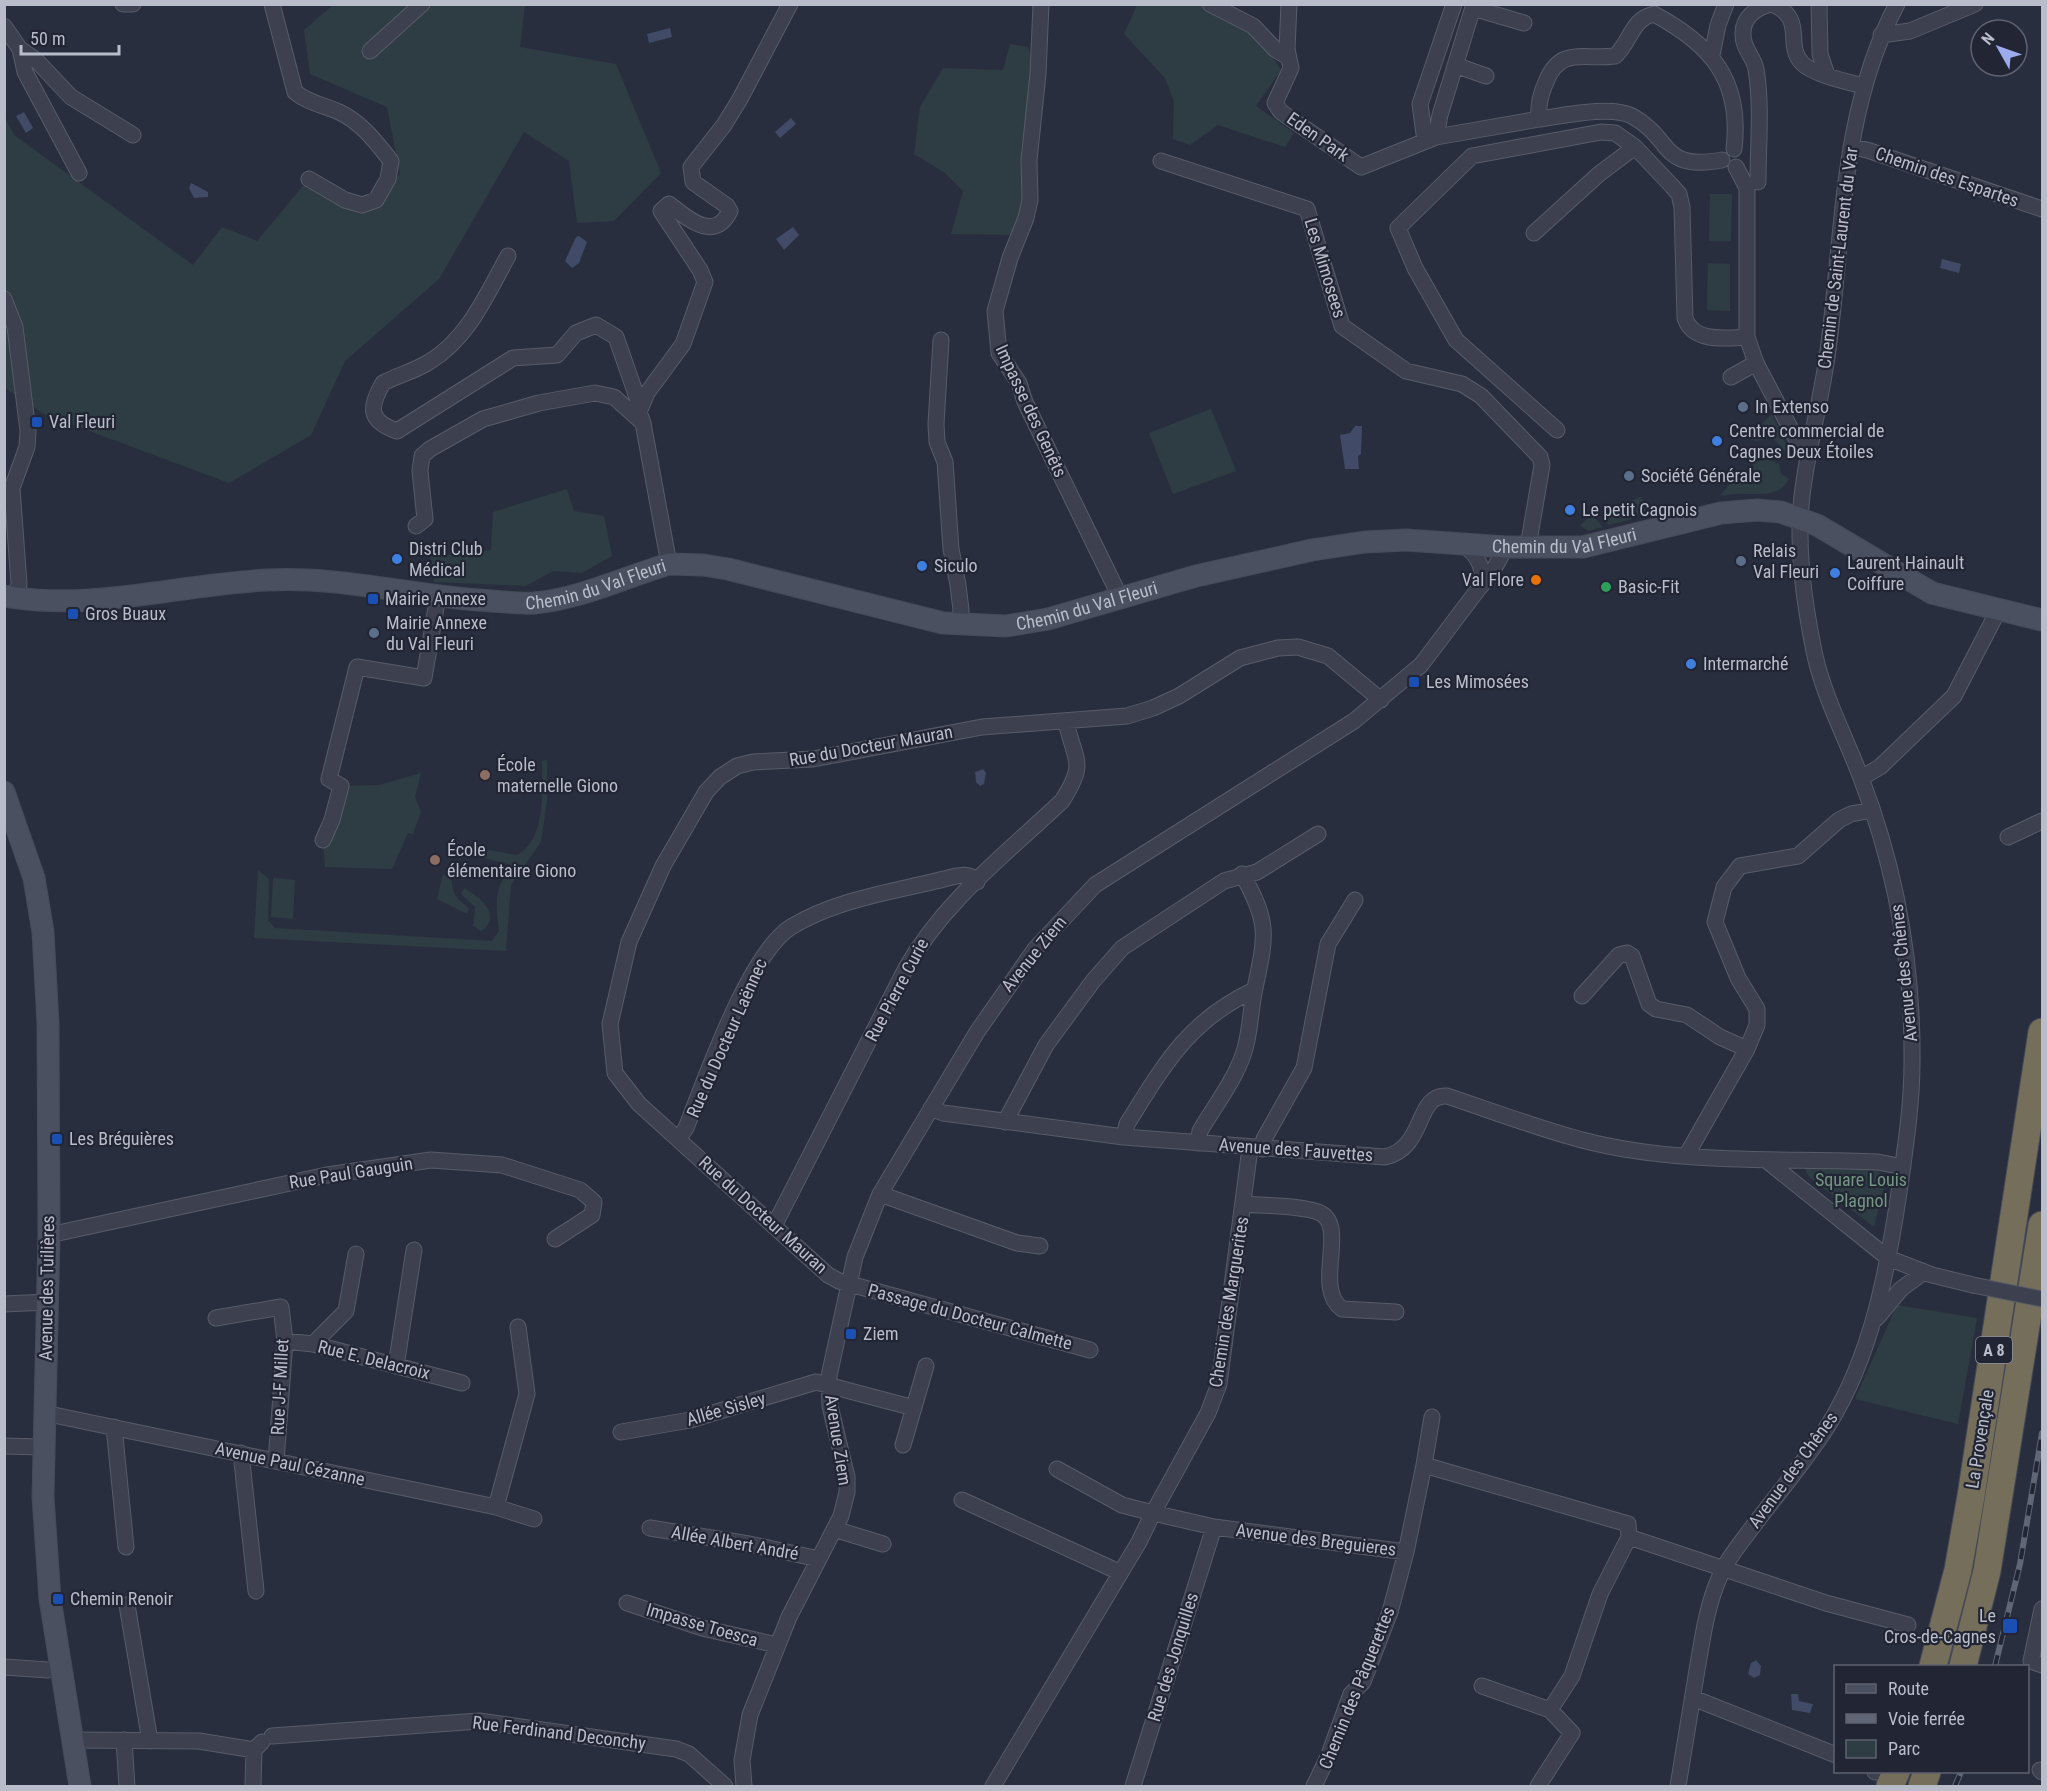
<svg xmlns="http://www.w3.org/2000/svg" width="2047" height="1791" viewBox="0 0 2047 1791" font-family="'Roboto Condensed',sans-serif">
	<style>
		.green { fill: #2e3d43 }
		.water { fill: #414a66 }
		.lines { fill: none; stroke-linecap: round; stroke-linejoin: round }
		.street-casing { stroke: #585c69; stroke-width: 17 }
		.secondary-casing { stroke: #464a58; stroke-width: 23 }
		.highway-casing { stroke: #454956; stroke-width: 29 }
		.street { stroke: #3d414f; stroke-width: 15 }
		.secondary { stroke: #4b5061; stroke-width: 21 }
		.highway { stroke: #746e5b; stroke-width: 27 }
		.rail-casing { stroke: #616677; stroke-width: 6 }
		.rail { stroke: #222634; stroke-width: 4; stroke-dasharray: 11; stroke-linecap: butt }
		.street-bridge-casing { stroke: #585c69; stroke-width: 17; stroke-linecap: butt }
		.street-bridge { stroke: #3d414f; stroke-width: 15 }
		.service-dot { fill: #5c6f8a; stroke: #222634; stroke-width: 2 }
		.transit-dot { fill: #1a4fb4; stroke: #222634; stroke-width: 2 }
		.shop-dot { fill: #3f7fe0; stroke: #222634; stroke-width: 2 }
		.food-dot { fill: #e8710a; stroke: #222634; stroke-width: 2 }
		.leisure-dot { fill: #2e9e5b; stroke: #222634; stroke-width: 2 }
		.education-dot { fill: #8d6e63; stroke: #222634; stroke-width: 2 }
		.labels { text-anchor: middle; stroke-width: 4.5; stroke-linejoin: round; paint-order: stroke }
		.shield { fill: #222634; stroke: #8c909c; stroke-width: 1.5 }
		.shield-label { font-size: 16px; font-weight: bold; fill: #b9bdc9 }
		.street-label { font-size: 18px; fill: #b9bdc9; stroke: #222634 }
		.poi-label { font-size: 18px; fill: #b9bdc9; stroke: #222634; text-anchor: start }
		.park-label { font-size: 18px; fill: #739782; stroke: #222634 }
	</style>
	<rect width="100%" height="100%" fill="#292e3e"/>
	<path class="green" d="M 1198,4 L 1259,35 L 1281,70 L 1256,106 L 1294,133 L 1285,147 L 1218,125 L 1190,145 L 1173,139 L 1174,101 L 1165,78 L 1124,34 L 1137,5 Z
		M 333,5 L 525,5 L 520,47 L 616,64 L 661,173 L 614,221 L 577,223 L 569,161 L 524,132 L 439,279 L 345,361 L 311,435 L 229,483 L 44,414 L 5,388 L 4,116 L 14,135 L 193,265 L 222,227 L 257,241 L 307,181 L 359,214 L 400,174 L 387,107 L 310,74 L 304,30 Z
		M 1010,44 L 1028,47 L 1034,64 L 1021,150 L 1024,200 L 1013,235 L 951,234 L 963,191 L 945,173 L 914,154 L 920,107 L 943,68 L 1003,70 Z
		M 1710,194 L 1732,194 L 1731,241 L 1709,241 Z
		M 1708,263 L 1730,264 L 1730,311 L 1707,310 Z
		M 1211,409 L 1236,471 L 1173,494 L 1149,433 Z
		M 1772,414 L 1794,462 L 1772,437 L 1757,441 L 1746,438 Z
		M 1767,459 L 1779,464 L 1781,474 L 1789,479 C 1778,500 1753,492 1735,494 C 1729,494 1726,496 1720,495 L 1734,480 L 1737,484 L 1749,478 L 1754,466 L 1752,463 Z
		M 567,489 L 574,511 L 604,516 L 612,556 L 582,573 L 553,571 L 526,586 L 434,582 L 430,557 L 491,550 L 493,512 Z
		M 1640,497 L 1654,511 L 1639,516 L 1627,503 Z
		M 1617,505 L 1632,519 L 1609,525 L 1602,518 Z
		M 1591,514 L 1603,527 L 1588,531 L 1580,526 Z
		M 547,760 L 547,800 L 541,842 L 511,885 L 506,951 L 254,938 L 258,870 L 269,879 L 268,920 L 275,928 L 492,941 L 499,931 C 496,900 493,893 511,865 L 481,857 L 488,850 L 517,855 C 547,839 542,789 542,761 Z
		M 421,773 L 415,797 L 421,812 L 413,834 L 408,833 L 392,869 L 325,867 L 323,840 L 341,786 L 379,785 Z
		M 443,874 L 452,881 C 451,894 459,900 469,908 L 467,914 L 437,899 Z
		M 273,878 L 295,880 L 293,919 L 271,917 Z
		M 464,888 C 478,896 504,915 481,931 L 473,926 L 475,907 L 461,894 Z
		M 1805,1165 L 1876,1169 L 1886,1180 L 1874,1227 L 1810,1178 L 1806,1172 Z
		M 1897,1305 L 1977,1318 L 1958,1424 L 1855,1399 Z"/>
	<path class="water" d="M 670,28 L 672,37 L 649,43 L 647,34 Z
		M 24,112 L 33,128 L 26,133 L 16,116 Z
		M 791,118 L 796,124 L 780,138 L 775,132 Z
		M 191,183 L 208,192 L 208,197 L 194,198 L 189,188 Z
		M 793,227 L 799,235 L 784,250 L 776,239 Z
		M 579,236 L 587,242 L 579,263 L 572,268 L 565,261 L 576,237 Z
		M 1942,259 L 1961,264 L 1959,273 L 1940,268 Z
		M 1355,426 L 1362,426 L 1361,454 L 1358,456 L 1359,469 L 1345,469 L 1340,435 L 1350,433 Z
		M 983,769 L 986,773 L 984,784 L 980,786 L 976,782 L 975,772 Z
		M 1756,1660 L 1761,1666 L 1760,1675 L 1754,1678 L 1748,1674 L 1751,1663 Z
		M 1791,1694 L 1798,1694 L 1799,1701 L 1813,1704 L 1810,1713 L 1792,1710 Z"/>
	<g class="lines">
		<defs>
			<path id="street" d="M 123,4 L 133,4
				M 272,4 L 295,92 C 308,103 324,105 339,112 C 361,122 376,142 391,161 L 388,179 L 376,200 L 362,205 L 345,200 L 309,179
				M 1041,4 L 1038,74 L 1029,160 L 1030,200 L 1026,218 L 1010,258 L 995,311 L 999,353 L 1019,383 L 1025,402 L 1120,597
				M 1210,4 L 1253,26 L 1276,50 L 1288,57
				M 1289,4 L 1287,49 L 1291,68 L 1275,103 L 1281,112 L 1361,167 L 1436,137 L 1539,119
				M 1772,4 C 1807,19 1784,44 1802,63 C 1812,74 1848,82 1863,86
				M 1819,4 L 1820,54 L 1827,75
				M 1473,8 L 1524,23
				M 4,26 L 20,49 L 25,72 L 79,173
				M 1881,35 L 1910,31 L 1975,4
				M 20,49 L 36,60 L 71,97 L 133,135
				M 370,51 L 422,4
				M 1712,55 L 1718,25 L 1726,4
				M 1455,65 L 1486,76
				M 1436,137 L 1440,115 L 1474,4
				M 1425,141 L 1420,104 L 1454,4
				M 1851,147 L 1867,150 L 2042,209
				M 1722,160 C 1659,171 1674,139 1632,116 C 1611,105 1562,116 1539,119 C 1538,105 1540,96 1546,82 C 1560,46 1584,60 1615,56 C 1631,42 1631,19 1654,14 C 1712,45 1742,81 1734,149
				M 1161,161 L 1307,209 L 1342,326 L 1406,371 L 1462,384 L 1481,396 L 1540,457 L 1542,465 L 1528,547
				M 1736,167 L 1747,188 L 1747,337 L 1756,363 L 1795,437 L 1811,449
				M 1758,182 C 1758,145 1762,105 1756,69 C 1754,57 1743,49 1743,35 C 1742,17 1757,7 1772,4
				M 1534,233 L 1599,174 L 1635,147
				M 508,256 C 487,294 468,339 429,362 C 415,371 398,375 383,383 C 369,407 368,421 397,431 L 513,358 L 557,355 L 576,333 L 596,325 L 616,337 L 640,406
				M 4,299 L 15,327 L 28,431 L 27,447 L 12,488 L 19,584 L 16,598
				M 941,340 L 936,424 L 937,442 L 945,462 L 951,549 L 958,585 L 961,610 L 958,626
				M 1731,377 L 1756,363
				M 1557,430 L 1456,340 L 1415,268 L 1398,228 L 1472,156 L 1601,132 L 1615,133 L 1635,147 L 1671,185 L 1679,194 L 1682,207 L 1685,318 C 1693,343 1726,338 1747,337
				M 416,526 L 425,519 L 420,471 L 422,456 L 430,449 L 483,419 L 539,403 L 595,393 L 614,397 L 643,423
				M 1460,543 C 1477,553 1484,566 1482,585
				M 669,564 L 643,423 L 639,412 L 647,393 L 683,344 L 705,282 L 700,270 L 661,211 L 669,204 C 687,218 714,243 730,211 L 727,206 L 693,182 L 691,167 L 724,125 L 740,99 L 790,4
				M 1861,778 L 1880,767 L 1954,696 L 1999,609
				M 2008,837 L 2042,821
				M 323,840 L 332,820 L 341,786 L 329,779 L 357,667 L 424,678 L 438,596
				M 1582,996 L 1619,955 L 1627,953 L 1632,956 L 1649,1004 L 1656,1009 L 1687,1015 L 1720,1037 L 1747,1049 L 1686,1156
				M 1747,1049 L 1757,1025 L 1757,1009 L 1738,978 L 1715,922 L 1724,887 L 1740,866 L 1798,856 L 1839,820 L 1851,814 L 1872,810
				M 931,1108 L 943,1113 L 1124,1137 L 1385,1157 C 1426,1148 1415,1094 1447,1096 C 1492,1111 1537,1128 1582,1140 C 1678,1165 1780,1158 1878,1162 L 1903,1167
				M 1005,1122 L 1046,1045 L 1093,981 L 1122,948 L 1224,881 L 1257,872 L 1318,834
				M 1124,1137 L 1127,1124 C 1164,1065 1188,1021 1254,990
				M 679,1138 L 686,1128 C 705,1080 749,953 791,927 C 838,898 899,891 952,877 C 962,875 971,873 977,882
				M 1198,1143 L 1200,1131 C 1214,1107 1234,1081 1243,1055 C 1251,1033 1250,1010 1255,988 C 1266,936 1270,923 1242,874
				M 1263,1149 L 1264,1139 L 1304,1068 L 1328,944 L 1355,900
				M 1766,1160 L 1888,1258 L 1932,1275 L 1973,1285
				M 880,1194 L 1017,1243 L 1040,1246
				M 1244,1204 C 1265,1206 1299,1205 1318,1212 C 1350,1224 1312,1287 1342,1309 L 1396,1312
				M 774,1226 L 906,968 C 944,901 1007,853 1062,801 C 1087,762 1075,762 1066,722
				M 49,1235 L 327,1175 L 431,1160 L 502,1165 L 580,1190 L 594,1202 L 592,1215 L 555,1239
				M 4,1304 L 48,1302
				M 216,1318 L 281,1307 L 285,1341 L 276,1461
				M 1877,1318 L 1901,1289 L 1924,1272
				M 285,1341 L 313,1344 L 462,1383
				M 313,1344 L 346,1311 L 356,1254
				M 1090,1350 L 839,1281 L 828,1275 L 639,1104 L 615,1073 L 610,1024 L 629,942 L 663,866 L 706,792 L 720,777 L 737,766 L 753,762 L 813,759 L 982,727 L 1127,716 L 1153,708 L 1179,696 L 1240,658 L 1278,648 L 1298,647 L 1328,656 L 1381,700
				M 396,1366 L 414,1250
				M 44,1413 L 496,1507 L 534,1519
				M 114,1427 L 126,1547
				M 621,1432 L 690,1420 L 816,1382 L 914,1408
				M 903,1445 L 926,1366
				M 4,1446 L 42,1447
				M 241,1453 L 256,1591
				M 1424,1465 L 1432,1417
				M 1057,1469 L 1122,1505 L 1153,1513 L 1208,1413 L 1219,1384 L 1250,1148
				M 962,1500 L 1119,1572
				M 496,1507 L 527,1394 L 518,1327
				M 650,1528 L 749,1544 L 819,1559
				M 834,1529 L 883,1544
				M 627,1603 L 702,1628 L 777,1645
				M 127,1605 L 150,1741
				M 2042,1609 L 2031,1661 L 2042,1665
				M 4,1667 L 48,1670 L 59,1668
				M 1482,1686 L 1550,1710
				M 1693,1698 L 1836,1755
				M 272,1736 L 479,1721 L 676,1749 L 689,1754 L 725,1786
				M 72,1740 L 199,1741 L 254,1750
				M 124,1740 L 127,1786
				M 2040,1770 L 2042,1772
				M 1875,1772 L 1876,1772
				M 253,1786 L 254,1750 L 262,1742
				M 744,1786 L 742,1760 L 750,1715 L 789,1617 L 841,1516 L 847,1492 L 847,1477 L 830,1406 L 829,1376 L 855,1257 L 880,1194 L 977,1032 L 1035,949 L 1095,885 L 1354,721 L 1421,665 L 1495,567 L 1506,547
				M 993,1786 L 1139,1542 L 1153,1513 L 1214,1527 L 1406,1552 L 1424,1465 L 1628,1524 L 1629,1537 L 1826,1603 L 1908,1625
				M 1133,1786 L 1214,1527
				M 1314,1786 L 1328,1757 L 1351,1694 L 1363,1682 L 1390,1612 L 1406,1552
				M 1538,1786 L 1572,1733 L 1550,1710 L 1572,1676 L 1600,1594 L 1629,1537
				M 1678,1786 C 1684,1750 1690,1713 1696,1676 C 1702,1642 1706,1607 1720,1576 C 1727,1559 1740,1544 1751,1529 C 1777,1494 1806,1461 1829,1424 C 1872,1354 1887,1272 1899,1193 C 1905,1150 1912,1106 1912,1062 C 1913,965 1896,869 1861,778 C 1846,738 1825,699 1815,656 C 1804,603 1795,543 1803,488 C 1809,442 1822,397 1828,350 C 1844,233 1840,112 1897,4"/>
			<g id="secondary">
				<path id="s1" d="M 4,596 C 92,612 180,584 267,580 C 337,576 409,595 479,600 C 497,601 516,604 534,603 C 580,599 625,577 669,564 L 703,565 L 728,569 L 943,623 L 1006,626 L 1048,619 L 1196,576 L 1312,550 L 1365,542 L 1406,540 L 1506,547 L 1583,547 L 1721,513 L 1757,510 L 1781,512 L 1817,525 L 1932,593 L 2042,620"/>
				<path d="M 4,792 L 34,878 L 43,932 L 48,1024 L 49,1235 L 43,1497 L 50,1599 L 80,1786"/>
			</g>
			<path id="highway" d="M 1933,1666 L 1958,1570 L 1971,1496 L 2042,1032
				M 1963,1666 L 1987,1571 L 2042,1225
				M 1890,1786 L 1896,1772
				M 1922,1786 L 1927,1772"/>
		</defs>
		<use href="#street" class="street-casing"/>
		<use href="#secondary" class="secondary-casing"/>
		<use href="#highway" class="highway-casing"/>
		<use href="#street" class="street"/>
		<use href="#secondary" class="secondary"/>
		<use href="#highway" class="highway"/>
		<defs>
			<path id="rail" d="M 1995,1666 L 2020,1564 L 2042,1433
				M 1955,1786 L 1961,1772"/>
		</defs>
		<use href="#rail" class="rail-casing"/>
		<use href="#rail" class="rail"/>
		<defs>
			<path id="street-bridge" d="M 1973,1285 L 2042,1299"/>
		</defs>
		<use href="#street-bridge" class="street-bridge-casing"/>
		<use href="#street-bridge" class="street-bridge"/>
	</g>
	<g class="service-dot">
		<circle cx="1743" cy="407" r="6"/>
		<circle cx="1629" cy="476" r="6"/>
		<circle cx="1741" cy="561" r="6"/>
		<circle cx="374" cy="633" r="6"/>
	</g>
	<g class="transit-dot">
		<rect x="31" y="416" width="12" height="12" rx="3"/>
		<rect x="367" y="593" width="12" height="12" rx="3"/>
		<rect x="67" y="608" width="12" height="12" rx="3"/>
		<rect x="1408" y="676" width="12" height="12" rx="3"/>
		<rect x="51" y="1133" width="12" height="12" rx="3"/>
		<rect x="845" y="1328" width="12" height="12" rx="3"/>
		<rect x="52" y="1593" width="12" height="12" rx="3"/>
		<rect x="2002" y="1618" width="16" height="16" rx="3"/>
	</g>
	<g class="shop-dot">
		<circle cx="1717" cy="441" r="6"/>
		<circle cx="1570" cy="510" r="6"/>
		<circle cx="397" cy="559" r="6"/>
		<circle cx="922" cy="566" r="6"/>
		<circle cx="1835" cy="573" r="6"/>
		<circle cx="1691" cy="664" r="6"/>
	</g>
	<circle class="food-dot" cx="1536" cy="580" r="6"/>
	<circle class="leisure-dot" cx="1606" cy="587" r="6"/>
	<g class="education-dot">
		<circle cx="485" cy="775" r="6"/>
		<circle cx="435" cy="860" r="6"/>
	</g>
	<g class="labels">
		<rect class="shield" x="1976" y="1337" width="36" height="26" rx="4.5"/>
		<g class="shield-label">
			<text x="1994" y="1356">A 8</text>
		</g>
		<g class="street-label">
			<text transform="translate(1318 137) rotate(35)" y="6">Eden Park</text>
			<text transform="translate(1947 177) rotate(19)" y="6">Chemin des Espartes</text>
			<text transform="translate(1838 258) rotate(-83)" y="6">Chemin de Saint-Laurent du Var</text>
			<text transform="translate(1325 268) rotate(73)" y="6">Les Mimosees</text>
			<text transform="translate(1031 411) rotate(65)" y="6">Impasse des Genêts</text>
			<text dy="6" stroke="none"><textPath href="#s1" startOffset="1587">Chemin du Val Fleuri</textPath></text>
			<text dy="6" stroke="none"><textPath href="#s1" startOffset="597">Chemin du Val Fleuri</textPath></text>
			<text dy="6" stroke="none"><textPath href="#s1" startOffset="1101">Chemin du Val Fleuri</textPath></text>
			<text transform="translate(871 746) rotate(-10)" y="6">Rue du Docteur Mauran</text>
			<text transform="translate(1034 954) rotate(-51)" y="6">Avenue Ziem</text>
			<text transform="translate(1904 973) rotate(-96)" y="6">Avenue des Chênes</text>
			<text transform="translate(897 990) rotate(-62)" y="6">Rue Pierre Curie</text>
			<text transform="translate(727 1038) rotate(-66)" y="6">Rue du Docteur Laënnec</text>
			<text transform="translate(1296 1150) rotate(4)" y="6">Avenue des Fauvettes</text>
			<text transform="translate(351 1173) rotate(-9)" y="6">Rue Paul Gauguin</text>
			<text transform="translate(763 1215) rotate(42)" y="6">Rue du Docteur Mauran</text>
			<text transform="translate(47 1288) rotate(-89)" y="6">Avenue des Tuilières</text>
			<text transform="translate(1229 1302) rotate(-81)" y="6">Chemin des Marguerites</text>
			<text transform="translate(970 1317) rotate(15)" y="6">Passage du Docteur Calmette</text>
			<text transform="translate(374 1360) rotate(14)" y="6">Rue E. Delacroix</text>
			<text transform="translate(280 1387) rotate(-87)" y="6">Rue J-F Millet</text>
			<text transform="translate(726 1409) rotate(-16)" y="6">Allée Sisley</text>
			<text transform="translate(1980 1439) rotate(-81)" y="6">La Provençale</text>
			<text transform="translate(838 1440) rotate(81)" y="6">Avenue Ziem</text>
			<text transform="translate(290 1464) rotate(12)" y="6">Avenue Paul Cézanne</text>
			<text transform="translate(1793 1470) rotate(-54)" y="6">Avenue des Chênes</text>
			<text transform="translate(1316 1540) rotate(7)" y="6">Avenue des Breguieres</text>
			<text transform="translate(735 1543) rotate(10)" y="6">Allée Albert André</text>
			<text transform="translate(702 1625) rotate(16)" y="6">Impasse Toesca</text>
			<text transform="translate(1173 1657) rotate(-73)" y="6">Rue des Jonquilles</text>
			<text transform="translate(1357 1688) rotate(-68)" y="6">Chemin des Pâquerettes</text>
			<text transform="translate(559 1733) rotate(7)" y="6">Rue Ferdinand Deconchy</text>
		</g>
		<g class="poi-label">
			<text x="1755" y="413">In Extenso</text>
			<text x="49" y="428">Val Fleuri</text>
			<text x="1729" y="437">Centre commercial de<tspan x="1729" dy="21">Cagnes Deux Étoiles</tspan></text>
			<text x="1641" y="482">Société Générale</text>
			<text x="1582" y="516">Le petit Cagnois</text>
			<text x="409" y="555">Distri Club<tspan x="409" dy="21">Médical</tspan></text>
			<text x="1753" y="557">Relais<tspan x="1753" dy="21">Val Fleuri</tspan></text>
			<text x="1847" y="569">Laurent Hainault<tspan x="1847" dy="21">Coiffure</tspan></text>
			<text x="934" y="572">Siculo</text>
			<text x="1524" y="586" text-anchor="end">Val Flore</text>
			<text x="1618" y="593">Basic-Fit</text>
			<text x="385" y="605">Mairie Annexe</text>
			<text x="85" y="620">Gros Buaux</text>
			<text x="386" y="629">Mairie Annexe<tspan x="386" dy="21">du Val Fleuri</tspan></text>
			<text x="1703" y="670">Intermarché</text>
			<text x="1426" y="688">Les Mimosées</text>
			<text x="497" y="771">École<tspan x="497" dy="21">maternelle Giono</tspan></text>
			<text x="447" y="856">École<tspan x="447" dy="21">élémentaire Giono</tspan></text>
			<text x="69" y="1145">Les Bréguières</text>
			<text x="863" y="1340">Ziem</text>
			<text x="70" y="1605">Chemin Renoir</text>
			<text x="1996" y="1622" text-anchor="end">Le<tspan x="1996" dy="21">Cros-de-Cagnes</tspan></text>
		</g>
		<g class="park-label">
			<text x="1861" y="1186">Square Louis<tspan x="1861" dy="21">Plagnol</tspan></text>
		</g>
	</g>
	<rect width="2047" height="1791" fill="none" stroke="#b9bdc9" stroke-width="12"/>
	<rect x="1834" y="1665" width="195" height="108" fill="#222634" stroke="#5e6270" stroke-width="1.5"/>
	<rect x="1846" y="1684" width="30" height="9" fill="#4b5061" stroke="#5e6270" stroke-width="1.5"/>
	<text x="1888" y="1695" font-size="18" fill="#b9bdc9">Route</text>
	<rect x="1846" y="1714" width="30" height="9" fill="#616677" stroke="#5e6270" stroke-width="1.5"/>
	<text x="1888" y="1725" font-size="18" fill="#b9bdc9">Voie ferrée</text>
	<rect x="1846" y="1740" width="30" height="18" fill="#2e3d43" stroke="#5e6270" stroke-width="1.5"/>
	<text x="1888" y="1755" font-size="18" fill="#b9bdc9">Parc</text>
	<g transform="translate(1999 48) rotate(310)"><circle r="28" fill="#222634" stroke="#5e6270" stroke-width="1.5"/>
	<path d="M0-4.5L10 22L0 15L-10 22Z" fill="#9babed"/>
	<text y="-9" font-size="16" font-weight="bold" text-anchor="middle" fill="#b9bdc9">N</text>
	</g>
	<path d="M21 45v9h98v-9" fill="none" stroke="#b9bdc9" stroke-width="3"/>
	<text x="30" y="45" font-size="18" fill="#b9bdc9" stroke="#222634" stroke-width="4.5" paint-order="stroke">50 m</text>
</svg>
